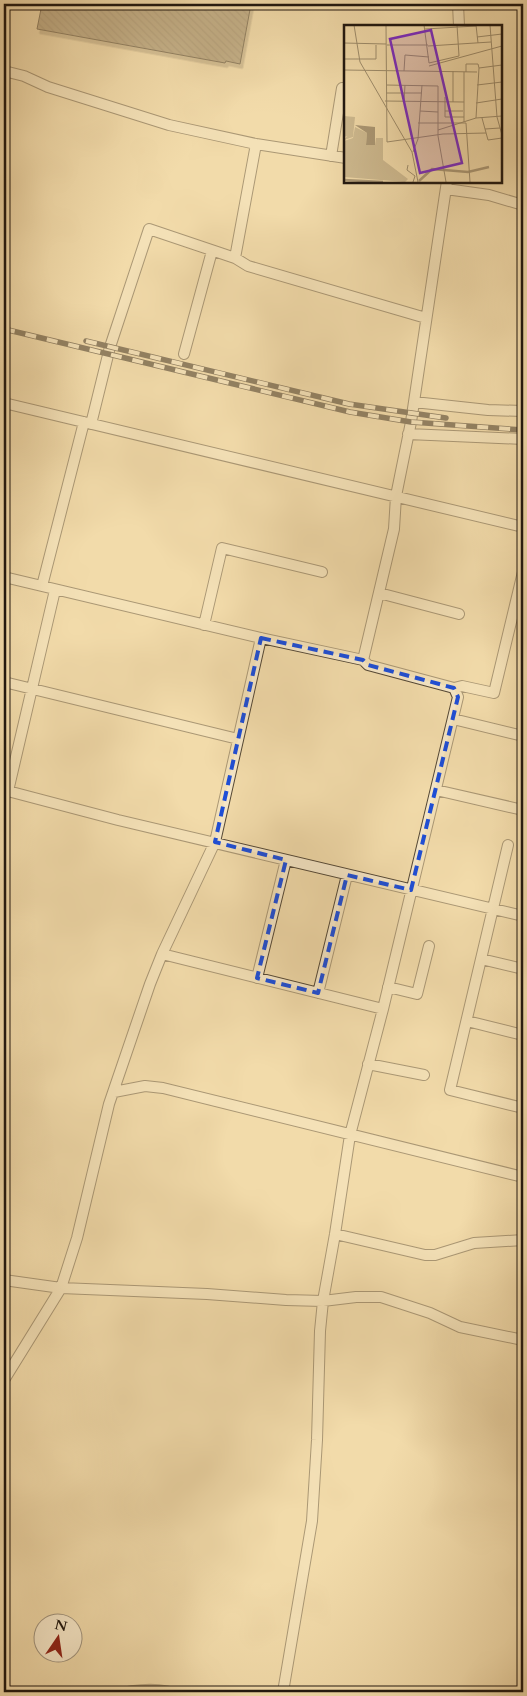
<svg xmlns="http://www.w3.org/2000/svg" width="527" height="1696" viewBox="0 0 527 1696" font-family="Cardo,serif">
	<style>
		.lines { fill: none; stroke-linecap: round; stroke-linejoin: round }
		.stream { stroke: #73644c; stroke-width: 4 }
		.building { fill: url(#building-back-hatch); stroke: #20170f; filter: url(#shadow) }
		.street-casing { stroke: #544836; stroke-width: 12 }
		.street { stroke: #f7e8c8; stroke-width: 10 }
		.rail-casing { stroke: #20170f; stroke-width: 5.5 }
		.rail { stroke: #f7e8c8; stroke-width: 4; stroke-dasharray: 11; stroke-linecap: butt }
		.marked { fill: none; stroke: #1d4ed8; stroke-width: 4; stroke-dasharray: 10 6; stroke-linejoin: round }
		.inset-river { fill: none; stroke: #ab9875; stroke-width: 2.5 }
		.inset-road { fill: none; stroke: #9e8d6c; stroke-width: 1 }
		.view { fill: #7b2cbf; fill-opacity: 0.15; stroke: #7b2cbf; stroke-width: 2.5 }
		.inset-edge { fill: none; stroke: #20170f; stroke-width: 2.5 }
	</style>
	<defs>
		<pattern id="building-back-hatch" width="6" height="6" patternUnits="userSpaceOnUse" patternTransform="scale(1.25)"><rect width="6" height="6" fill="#8d7d60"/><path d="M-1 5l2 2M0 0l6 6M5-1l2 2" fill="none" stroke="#73654e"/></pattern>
		<filter id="shadow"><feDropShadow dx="2.5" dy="4.5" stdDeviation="0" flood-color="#0004"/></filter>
	</defs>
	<rect width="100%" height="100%" fill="#f2dbaa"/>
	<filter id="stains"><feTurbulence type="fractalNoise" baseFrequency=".004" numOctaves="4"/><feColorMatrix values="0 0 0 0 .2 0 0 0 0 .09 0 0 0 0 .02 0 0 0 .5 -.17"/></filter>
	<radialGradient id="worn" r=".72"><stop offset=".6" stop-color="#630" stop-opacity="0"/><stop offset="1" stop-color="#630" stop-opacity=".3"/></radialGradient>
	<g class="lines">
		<path class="stream" d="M 110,1692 C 134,1685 160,1682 183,1692"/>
	</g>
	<path class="building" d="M 42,4 L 251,4 L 240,64 L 226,61 L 225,63 L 37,29 Z"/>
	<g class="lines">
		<defs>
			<path id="street" d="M 458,4 L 459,26
				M 4,71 L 24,76 L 48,87 L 169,125 L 256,144 L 346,158
				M 331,156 L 342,88
				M 446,189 L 489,195 L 523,205
				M 235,258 L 256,144
				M 184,354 L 212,251
				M 414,402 L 488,410 L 523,411
				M 4,403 L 523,527
				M 91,424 L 110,347 L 149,229 L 235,258 L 248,266 L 426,318
				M 408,434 L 523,439
				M 4,577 L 261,638 L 363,660 L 368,665 L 454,688 L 458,697 L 383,1009 L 350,1135 L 335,1234 L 323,1301 L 320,1331 L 317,1440 L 312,1521 L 283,1692
				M 42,586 L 84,422
				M 379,593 L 459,614
				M 204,625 L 222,548 L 322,572
				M 363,660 L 394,529 L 396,496 L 411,422 L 447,181
				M 4,682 L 238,739
				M 454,688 L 462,686 L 494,693 L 523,572
				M 453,719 L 523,736
				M 4,790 L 118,820 L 523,916
				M 436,790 L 523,810
				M 8,791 L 55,590
				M 508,845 L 450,1090 L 523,1108
				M 162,954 L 383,1009
				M 481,959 L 523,969
				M 257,978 L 286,860
				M 388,987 L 417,994 L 429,946
				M 318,993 L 347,875
				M 467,1021 L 523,1035
				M 368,1064 L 424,1075
				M 114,1092 L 145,1086 L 163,1088 L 523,1177
				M 335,1234 L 425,1255 L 435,1255 L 474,1243 L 523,1240
				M 4,1280 L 61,1288 L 207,1294 L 286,1300 L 323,1301 L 356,1297 L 381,1297 L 430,1313 L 460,1327 L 523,1340
				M 4,1380 L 61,1288 L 77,1238 L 109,1104 L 150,984 L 162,954 L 215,842 L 261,638"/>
		</defs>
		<use href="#street" class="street-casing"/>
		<use href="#street" class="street"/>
		<defs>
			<path id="rail" d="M 4,329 L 350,412 L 411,422 L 523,430
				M 86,341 L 349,404 L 446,418"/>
		</defs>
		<use href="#rail" class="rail-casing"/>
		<use href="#rail" class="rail"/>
	</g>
	<path d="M0 0H527V1696H0ZM 261,638 L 363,660 L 368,665 L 454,688 L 458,697 L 411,890 L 347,875 L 318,993 L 257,978 L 286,860 L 215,842 Z" fill="#f2dbaa" fill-opacity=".55" fill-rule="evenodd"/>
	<path class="marked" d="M 261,638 L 363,660 L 368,665 L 454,688 L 458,697 L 411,890 L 347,875 L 318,993 L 257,978 L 286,860 L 215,842 Z"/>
	<g transform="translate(344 25)">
		<rect width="158" height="158" fill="#f2dbaa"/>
		<path d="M 0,91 L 11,92 L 9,112 L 0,115 L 3,111 L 0,112 ZM 11,102 L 23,108 L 22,119 L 31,120 L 32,113 L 39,113 L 39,135 L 64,154 L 61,157 L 0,152 L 0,116 L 9,113 Z" fill="#ceba90"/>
		<path d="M 11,100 L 31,102 L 31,120 L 22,120 L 23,108 Z" fill="#ab9875"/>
		<path class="inset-river" d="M 0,155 L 39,157M 75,156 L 88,144 L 124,147 L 145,142"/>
		<path class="inset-road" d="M 10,0 L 16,37 L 68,127 L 74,157M 42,0 L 43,117 L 99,109 L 142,108M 80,0 L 85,38M 132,0 L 134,18M 146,0 L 153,92 L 158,110M 81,4 L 132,1M 133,12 L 158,9M 0,18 L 42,19M 43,20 L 84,20M 84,21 L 147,17M 0,34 L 32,34 L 32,20M 85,38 L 115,31 L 113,0M 85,41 L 158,21M 135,43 L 158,40M 0,45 L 133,47M 60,46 L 61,30 L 85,32M 122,47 L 122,39 L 134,39 L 135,43M 42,60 L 94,61 L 94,111 L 102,157M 133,60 L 158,57M 42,68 L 78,68M 101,72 L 101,92 L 120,92M 41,76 L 120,77M 60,76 L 61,60M 109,77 L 109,46M 132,78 L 158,74M 76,86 L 94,87M 101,86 L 119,86M 132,93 L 135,43M 138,93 L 144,115 L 158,113M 120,97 L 120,47M 74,98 L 122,98 L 126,157M 141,104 L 156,103M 94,105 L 132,93 L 158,91M 69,127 L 74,114 L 78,60M 64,140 L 63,145 L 71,151 L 69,157"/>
		<path class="view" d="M 87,5 L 118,138 L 76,148 L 46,14 Z"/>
		<rect width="158" height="158" class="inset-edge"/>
	</g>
	<rect width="527" height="1696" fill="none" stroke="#f2dbaa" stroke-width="20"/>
	<rect x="5" y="5" width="517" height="1686" fill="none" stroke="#20170f" stroke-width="2.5"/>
	<rect x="10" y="10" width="507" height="1676" fill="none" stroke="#20170f"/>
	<g transform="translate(58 1638) rotate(13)"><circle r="24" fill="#f7e8c8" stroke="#a1947e"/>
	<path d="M0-4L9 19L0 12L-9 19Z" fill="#8f2418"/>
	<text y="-8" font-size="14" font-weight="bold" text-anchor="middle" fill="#20170f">N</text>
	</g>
	<rect width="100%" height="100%" filter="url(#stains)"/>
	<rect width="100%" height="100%" fill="url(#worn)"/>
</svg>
